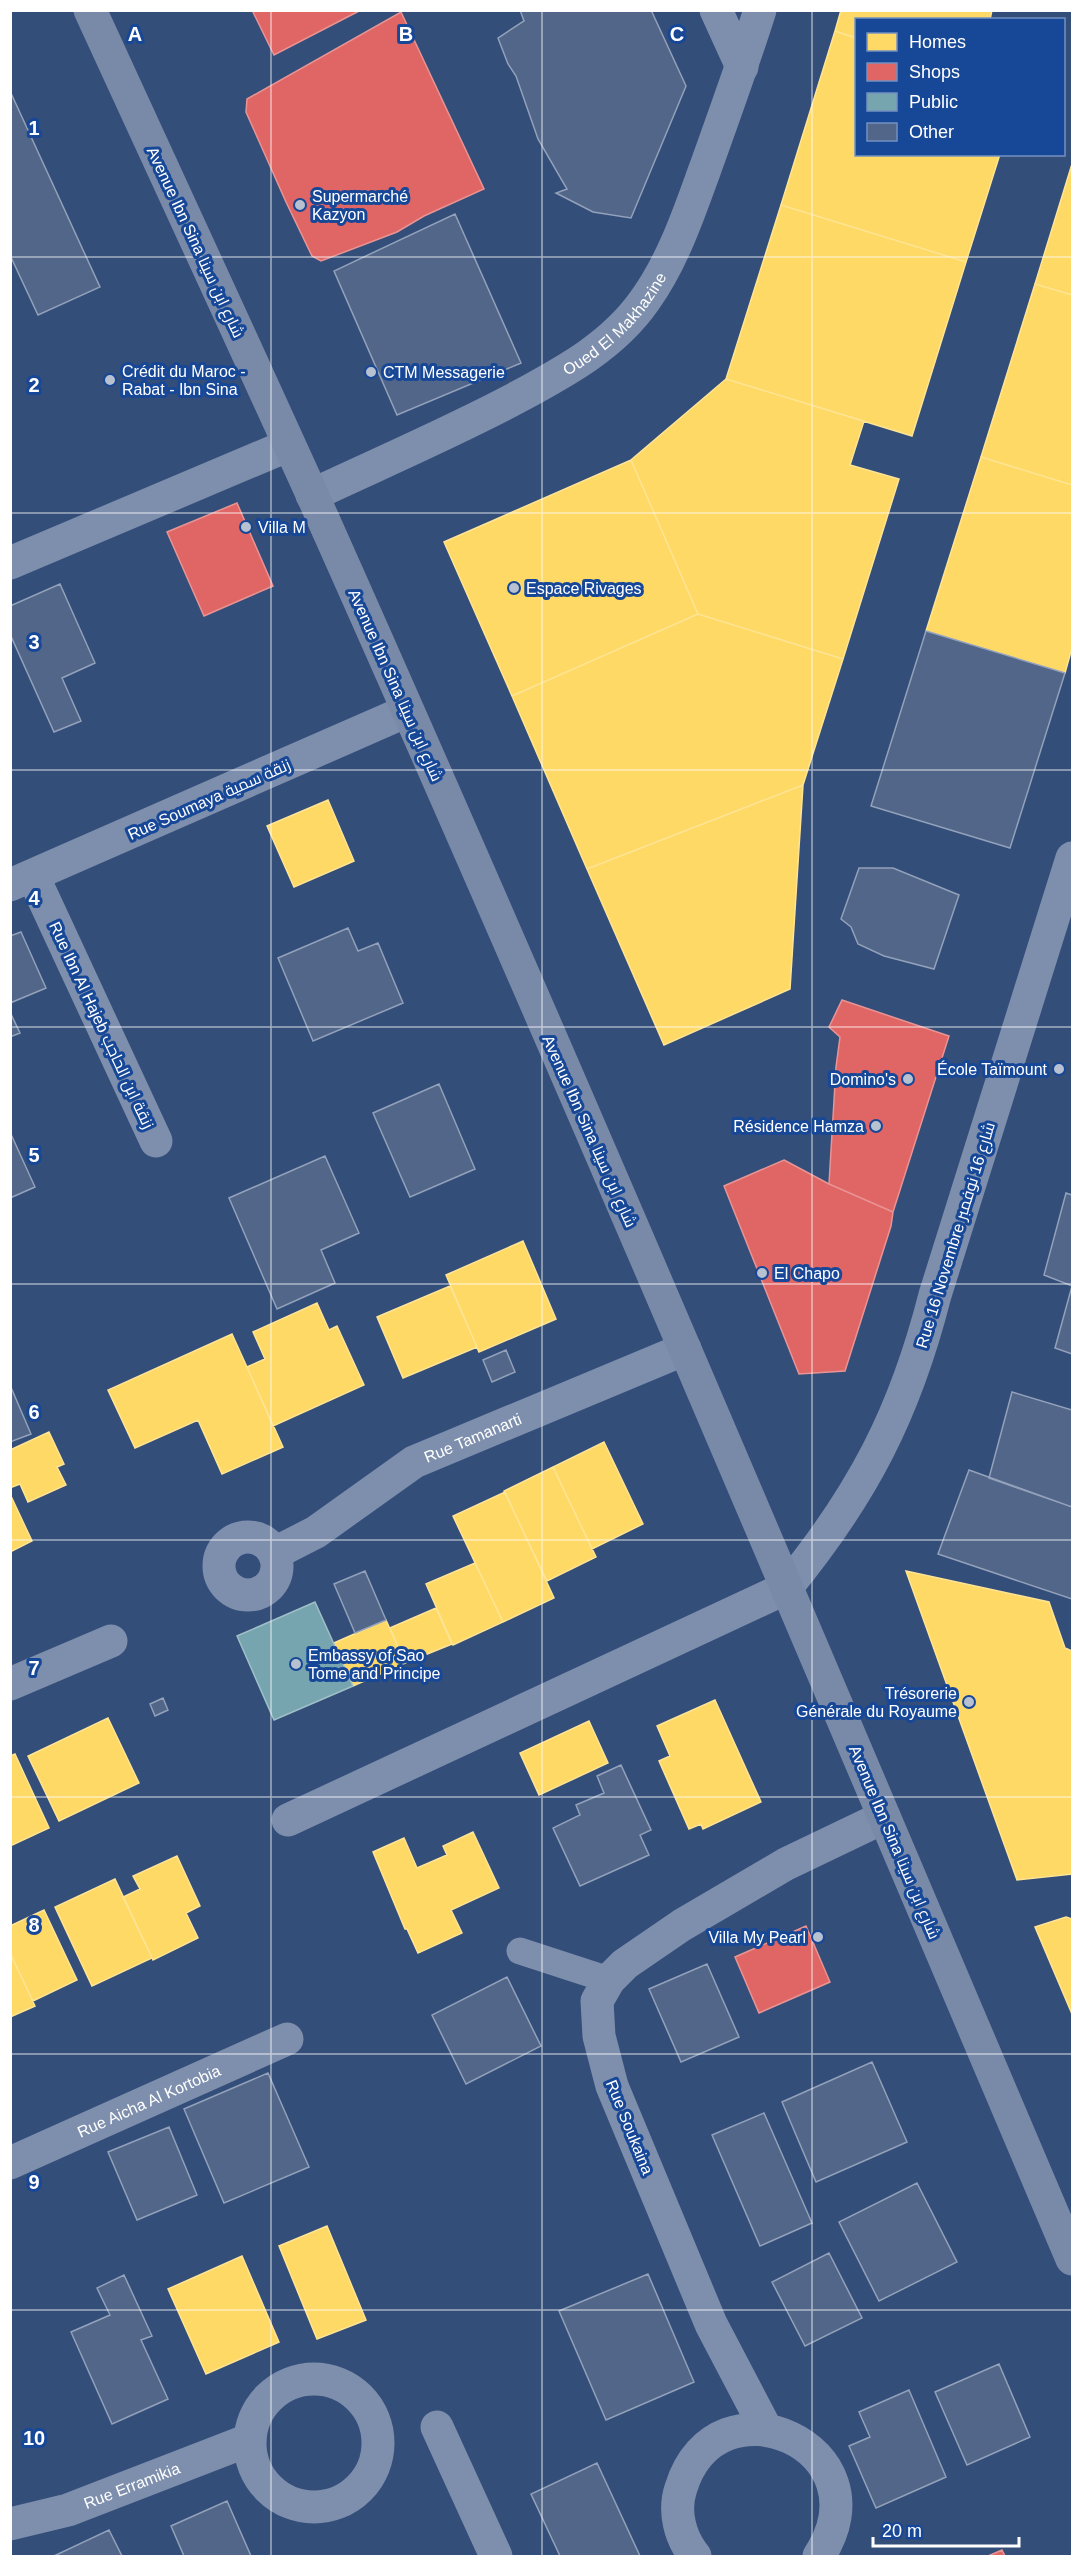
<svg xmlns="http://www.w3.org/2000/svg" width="1083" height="2567" viewBox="0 0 1083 2567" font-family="Arial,Cairo,sans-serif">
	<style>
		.homes { fill: #ffd966; stroke: #ffe494; stroke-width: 1.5 }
		.shops { fill: #e06666; stroke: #e99494; stroke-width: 1.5 }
		.public { fill: #76a5af; stroke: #9fc0c7; stroke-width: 1.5 }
		.building { fill: #516689; stroke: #93a1ba; stroke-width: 1.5 }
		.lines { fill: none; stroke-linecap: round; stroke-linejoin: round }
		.lane { stroke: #7e8fad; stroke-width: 27 }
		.street { stroke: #7e8fad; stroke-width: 33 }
		.secondary { stroke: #798aa9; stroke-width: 33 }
		.grid { fill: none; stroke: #fff; stroke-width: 1.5; stroke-opacity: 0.55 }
		.poi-dot { fill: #b8c1d0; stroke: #174797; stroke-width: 2 }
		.labels { text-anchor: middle; stroke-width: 6; stroke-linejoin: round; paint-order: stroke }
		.poi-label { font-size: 16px; fill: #fff; stroke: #174797; text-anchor: start }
		.street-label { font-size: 16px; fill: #fff; stroke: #174797 }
		.grid-label { font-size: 20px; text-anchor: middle; font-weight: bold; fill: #fff; stroke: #174797; stroke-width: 6; stroke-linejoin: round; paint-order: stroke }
	</style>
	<rect width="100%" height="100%" fill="#344e7a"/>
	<path class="homes" d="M 841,10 L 992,10 L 990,20 L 856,20 L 856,38 L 835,31 Z
		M 835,31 L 856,38 L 856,154 L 1000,154 L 966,262 L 781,205 Z
		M 1072,164 L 1072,295 L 1035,284 Z
		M 781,205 L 966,262 L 912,436 L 726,379 Z
		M 1035,284 L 1072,295 L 1072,485 L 981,457 Z
		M 726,379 L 864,421 L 850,465 L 899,479 L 843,659 L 698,614 L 631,460 Z
		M 981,457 L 1072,485 L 1072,648 L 1065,673 L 926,631 Z
		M 631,460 L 698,614 L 512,696 L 444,542 Z
		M 698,614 L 843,659 L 803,785 L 587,869 L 512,696 Z
		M 803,785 L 790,989 L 664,1045 L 587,869 Z
		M 328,800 L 354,861 L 294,887 L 267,826 Z
		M 523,1241 L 556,1319 L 479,1352 L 446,1275 Z
		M 450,1286 L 477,1347 L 403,1378 L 377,1317 Z
		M 317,1303 L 329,1330 L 337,1326 L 364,1385 L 273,1426 L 247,1367 L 265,1359 L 253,1332 Z
		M 232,1334 L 283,1447 L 222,1474 L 198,1420 L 135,1448 L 108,1390 Z
		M 49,1432 L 64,1464 L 57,1467 L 66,1485 L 28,1502 L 20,1484 L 10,1488 L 10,1450 Z
		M 604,1442 L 643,1524 L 592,1549 L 553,1467 Z
		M 553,1467 L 596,1557 L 547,1581 L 504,1491 Z
		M 505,1492 L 554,1598 L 503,1622 L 453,1516 Z
		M 10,1494 L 32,1541 L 10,1552 Z
		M 475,1563 L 503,1622 L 453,1645 L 426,1584 Z
		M 906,1571 L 1049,1602 L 1065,1648 L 1072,1651 L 1072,1874 L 1017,1880 Z
		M 436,1608 L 452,1644 L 405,1663 L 390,1628 Z
		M 386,1620 L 405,1663 L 353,1686 L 334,1643 Z
		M 715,1700 L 761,1802 L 703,1829 L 701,1824 L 689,1829 L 659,1761 L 670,1756 L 657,1726 Z
		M 108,1718 L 139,1783 L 59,1821 L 28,1756 Z
		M 589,1721 L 608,1763 L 539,1795 L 520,1753 Z
		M 15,1754 L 49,1828 L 10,1846 L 10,1756 Z
		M 473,1832 L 499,1888 L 451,1910 L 462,1933 L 418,1953 L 407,1929 L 405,1929 L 373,1852 L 404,1838 L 417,1868 L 447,1855 L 443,1846 Z
		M 177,1856 L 200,1906 L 186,1913 L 198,1938 L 153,1960 L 123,1897 L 140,1889 L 133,1876 Z
		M 115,1879 L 152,1958 L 92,1986 L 55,1907 Z
		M 44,1910 L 77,1980 L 33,2001 L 10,1953 L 10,1926 Z
		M 1066,1917 L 1072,1919 L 1072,2014 L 1035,1927 Z
		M 10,1953 L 35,2006 L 10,2017 Z
		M 327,2226 L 366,2320 L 317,2339 L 279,2246 Z
		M 242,2256 L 279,2342 L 206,2374 L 168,2289 Z"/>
	<path class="shops" d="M 252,10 L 361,10 L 274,55 Z
		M 401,12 L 484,189 L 424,216 L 397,232 L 321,261 L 312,256 L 286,202 L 246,112 L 247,99 Z
		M 237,503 L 273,586 L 204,616 L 167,532 Z
		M 842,1000 L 949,1036 L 893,1212 L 829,1184 L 836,1067 L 840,1037 L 829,1027 Z
		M 784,1160 L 829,1184 L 893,1212 L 891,1226 L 845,1371 L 799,1374 L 724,1186 Z
		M 806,1926 L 830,1982 L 759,2013 L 735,1957 Z
		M 1002,2550 L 1005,2556 L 988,2556 Z"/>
	<path class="public" d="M 315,1602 L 353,1686 L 274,1720 L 237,1636 Z"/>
	<path class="building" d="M 520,10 L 651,10 L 686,86 L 631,218 L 593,212 L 556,193 L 567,189 L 538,139 L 516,76 L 508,64 L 498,38 L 524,21 Z
		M 10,91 L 100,287 L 38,315 L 10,255 Z
		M 455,214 L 521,363 L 397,415 L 334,271 Z
		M 60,584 L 95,663 L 62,678 L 81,721 L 54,732 L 10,634 L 10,606 Z
		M 926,631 L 1065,673 L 1010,848 L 871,806 Z
		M 859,868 L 893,868 L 959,895 L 934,969 L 884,956 L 858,944 L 851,927 L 841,919 Z
		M 348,928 L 358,951 L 378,943 L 403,1003 L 313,1041 L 278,958 Z
		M 21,932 L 46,988 L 10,1003 L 10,936 Z
		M 10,1012 L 20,1033 L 10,1037 Z
		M 439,1084 L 475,1169 L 410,1197 L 373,1113 Z
		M 10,1132 L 35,1187 L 10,1198 Z
		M 325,1156 L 359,1233 L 321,1250 L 335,1283 L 277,1309 L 229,1198 Z
		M 1066,1193 L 1072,1195 L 1072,1286 L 1044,1275 Z
		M 1072,1286 L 1072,1354 L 1055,1348 Z
		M 506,1350 L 515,1372 L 492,1382 L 483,1360 Z
		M 10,1385 L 31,1434 L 10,1442 Z
		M 1012,1392 L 1072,1410 L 1072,1507 L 989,1478 Z
		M 969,1470 L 1072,1507 L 1072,1599 L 938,1554 Z
		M 365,1571 L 386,1620 L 355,1633 L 334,1584 Z
		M 163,1698 L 168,1710 L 155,1716 L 150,1704 Z
		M 621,1765 L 651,1830 L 640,1835 L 649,1855 L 580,1886 L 553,1828 L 580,1815 L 576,1805 L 604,1793 L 597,1776 Z
		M 707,1964 L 739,2037 L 681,2062 L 649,1989 Z
		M 507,1977 L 541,2046 L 466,2084 L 432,2015 Z
		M 872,2062 L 907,2142 L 816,2182 L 782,2102 Z
		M 268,2073 L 309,2167 L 224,2203 L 184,2109 Z
		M 764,2113 L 812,2223 L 760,2246 L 712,2135 Z
		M 169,2127 L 197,2195 L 137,2220 L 108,2152 Z
		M 917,2183 L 957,2262 L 879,2301 L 839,2222 Z
		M 829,2253 L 862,2318 L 805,2346 L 772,2282 Z
		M 648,2274 L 694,2382 L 606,2420 L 559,2311 Z
		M 124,2275 L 152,2336 L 141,2340 L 168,2399 L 112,2424 L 71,2332 L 110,2315 L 97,2288 Z
		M 999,2364 L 1030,2437 L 967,2465 L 935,2392 Z
		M 909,2390 L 946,2477 L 876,2508 L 849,2446 L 870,2437 L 859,2412 Z
		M 597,2463 L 640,2556 L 560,2556 L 531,2494 Z
		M 227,2501 L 251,2556 L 184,2556 L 171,2526 Z
		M 109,2530 L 122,2556 L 54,2556 Z"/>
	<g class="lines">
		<path class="lane" d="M 520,1951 L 609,1980"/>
		<g class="street">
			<path d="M 716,10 L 742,67"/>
			<path id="s1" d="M 312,495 C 380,463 450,433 516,398 C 564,372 613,346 645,300 C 673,261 689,213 705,169 C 724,116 743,64 760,10"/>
			<path d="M 10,563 L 289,445"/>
			<path d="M 33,876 L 156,1141"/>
			<path d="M 10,885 L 407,711"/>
			<circle cx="248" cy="1566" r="29"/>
			<path id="s2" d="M 275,1553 L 316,1532 L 414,1462 L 685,1349"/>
			<path d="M 10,1684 L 111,1641"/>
			<path d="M 288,1820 L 786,1588 C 863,1494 905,1413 935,1295 L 1072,858"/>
			<path id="s3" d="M 10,2163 L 287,2039"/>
			<circle cx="314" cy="2443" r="64"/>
			<path d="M 437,2427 L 496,2556"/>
			<path d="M 766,2429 L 711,2324 L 612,2086 L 599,2036 L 597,2001 L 609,1980 L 625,1964 L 682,1925 L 786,1864 L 884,1817"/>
			<path id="s4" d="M 10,2524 L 68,2510 L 249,2440"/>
			<path d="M 695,2556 C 680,2538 673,2511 681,2488 C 717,2371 890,2448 819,2556"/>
		</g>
		<path class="secondary" d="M 90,10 C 164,171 238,331 311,492 C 573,1078 821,1669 1072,2259"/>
	</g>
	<path class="grid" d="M 271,10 L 271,2556M 542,10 L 542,2556M 812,10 L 812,2556M 10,257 L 1072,257M 10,513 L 1072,513M 10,770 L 1072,770M 10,1027 L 1072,1027M 10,1284 L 1072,1284M 10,1540 L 1072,1540M 10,1797 L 1072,1797M 10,2054 L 1072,2054M 10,2310 L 1072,2310"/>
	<g class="poi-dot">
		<circle cx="300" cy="205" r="6"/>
		<circle cx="371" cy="372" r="6"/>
		<circle cx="110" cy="380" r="6"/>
		<circle cx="246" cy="527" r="6"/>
		<circle cx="514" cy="588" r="6"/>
		<circle cx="1059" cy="1069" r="6"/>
		<circle cx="908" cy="1079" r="6"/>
		<circle cx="876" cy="1126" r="6"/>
		<circle cx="762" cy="1273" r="6"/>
		<circle cx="296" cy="1664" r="6"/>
		<circle cx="969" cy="1702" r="6"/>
		<circle cx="818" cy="1937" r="6"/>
	</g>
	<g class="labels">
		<g class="poi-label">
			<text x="312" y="202">Supermarché<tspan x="312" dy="18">Kazyon</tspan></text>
			<text x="122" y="377">Crédit du Maroc -<tspan x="122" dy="18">Rabat - Ibn Sina</tspan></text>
			<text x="383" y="378">CTM Messagerie</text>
			<text x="258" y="533">Villa M</text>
			<text x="526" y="594">Espace Rivages</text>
			<text x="1047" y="1075" text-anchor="end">École Taïmount</text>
			<text x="896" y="1085" text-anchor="end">Domino's</text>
			<text x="864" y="1132" text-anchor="end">Résidence Hamza</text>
			<text x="774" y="1279">El Chapo</text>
			<text x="308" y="1661">Embassy of Sao<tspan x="308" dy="18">Tome and Principe</tspan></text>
			<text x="957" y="1699" text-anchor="end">Trésorerie<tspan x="957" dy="18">Générale du Royaume</tspan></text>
			<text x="806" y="1943" text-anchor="end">Villa My Pearl</text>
		</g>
		<g class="street-label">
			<text transform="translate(196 242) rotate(65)" y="6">Avenue Ibn Sina شارع ابن سينا</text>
			<text dy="6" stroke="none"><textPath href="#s1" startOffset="351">Oued El Makhazine</textPath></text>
			<text transform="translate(396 685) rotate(66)" y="6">Avenue Ibn Sina شارع ابن سينا</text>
			<text transform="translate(209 799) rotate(-24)" y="6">Rue Soumaya زنقة سمية</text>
			<text transform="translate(102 1025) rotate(65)" y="6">Rue Ibn Al Hajeb زنقة ابن الحاجب</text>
			<text transform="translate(590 1131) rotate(66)" y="6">Avenue Ibn Sina شارع ابن سينا</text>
			<text transform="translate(955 1235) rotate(-73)" y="6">Rue 16 Novembre شارع 16 نوفمبر</text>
			<text dy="6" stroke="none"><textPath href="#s2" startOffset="230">Rue Tamanarti</textPath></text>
			<text transform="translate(895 1842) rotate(67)" y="6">Avenue Ibn Sina شارع ابن سينا</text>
			<text dy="6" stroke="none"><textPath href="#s3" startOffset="152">Rue Aicha Al Kortobia</textPath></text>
			<text transform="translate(630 2127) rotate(68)" y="6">Rue Soukaina</text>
			<text dy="6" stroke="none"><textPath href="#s4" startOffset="128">Rue Erramikia</textPath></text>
		</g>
	</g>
	<g class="grid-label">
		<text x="135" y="41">A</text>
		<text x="406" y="41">B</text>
		<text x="677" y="41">C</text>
		<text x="34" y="135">1</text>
		<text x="34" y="392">2</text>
		<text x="34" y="649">3</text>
		<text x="34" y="905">4</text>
		<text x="34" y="1162">5</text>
		<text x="34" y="1419">6</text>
		<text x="34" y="1675">7</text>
		<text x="34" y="1932">8</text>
		<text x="34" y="2189">9</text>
		<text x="34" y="2445">10</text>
	</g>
	<rect width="1083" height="2567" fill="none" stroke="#ffffff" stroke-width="24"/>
	<rect x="855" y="18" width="210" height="138" fill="#174797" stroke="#7491c1" stroke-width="1.5"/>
	<rect x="867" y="33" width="30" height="18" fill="#ffd966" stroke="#7491c1" stroke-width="1.5"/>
	<text x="909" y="48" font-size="18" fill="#ffffff">Homes</text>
	<rect x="867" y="63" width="30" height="18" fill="#e06666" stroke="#7491c1" stroke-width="1.5"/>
	<text x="909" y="78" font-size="18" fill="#ffffff">Shops</text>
	<rect x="867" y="93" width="30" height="18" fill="#76a5af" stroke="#7491c1" stroke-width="1.5"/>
	<text x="909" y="108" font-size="18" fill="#ffffff">Public</text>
	<rect x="867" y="123" width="30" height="18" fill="#516689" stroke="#7491c1" stroke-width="1.5"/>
	<text x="909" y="138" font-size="18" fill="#ffffff">Other</text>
	<path d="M873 2537v9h146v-9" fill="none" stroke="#ffffff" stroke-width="3"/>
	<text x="882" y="2537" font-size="18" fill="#ffffff" stroke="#174797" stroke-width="4.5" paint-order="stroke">20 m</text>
</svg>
